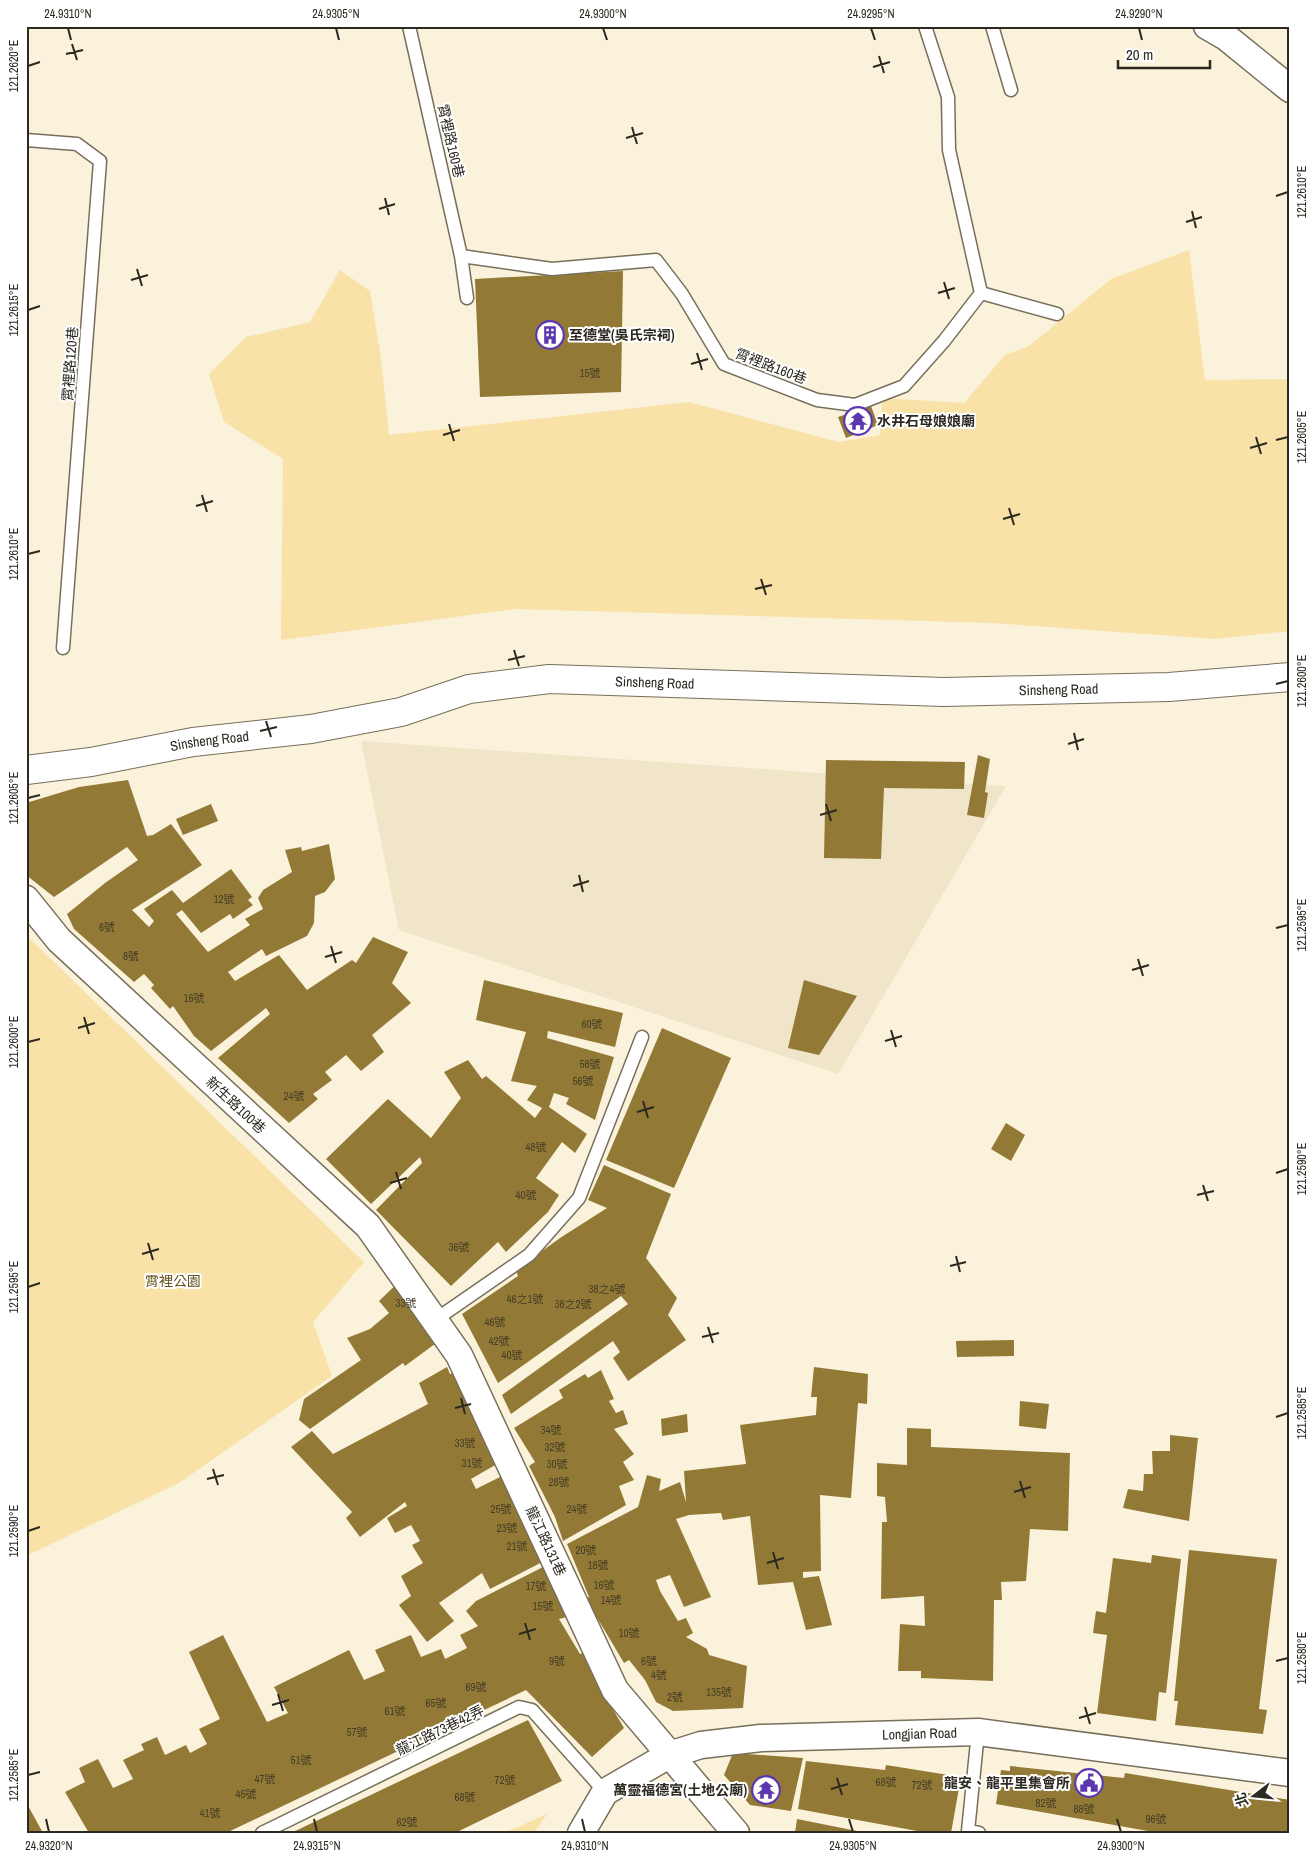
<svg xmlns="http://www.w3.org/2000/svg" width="1316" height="1859" viewBox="0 0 1316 1859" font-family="'Archivo Narrow','Noto Sans TC',sans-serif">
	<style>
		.built { fill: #f0e5c8 }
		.green { fill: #f9e2a7 }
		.building { fill: #927a36 }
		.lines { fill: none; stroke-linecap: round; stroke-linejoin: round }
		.service-casing { stroke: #776f5b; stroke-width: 15 }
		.minor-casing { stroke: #776f5b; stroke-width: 29 }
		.tertiary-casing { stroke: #776f5b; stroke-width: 30 }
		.service { stroke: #fff; stroke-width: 12 }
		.minor { stroke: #fff; stroke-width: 26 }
		.tertiary { stroke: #fff; stroke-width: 28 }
		.ticks { fill: none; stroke: #2c2920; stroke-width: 2 }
		.labels { text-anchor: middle; stroke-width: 4; stroke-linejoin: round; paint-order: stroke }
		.number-label { font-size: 11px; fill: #463d26 }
		.street-label { font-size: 14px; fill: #2c2920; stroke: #fff }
		.poi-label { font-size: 14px; font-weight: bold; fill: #2c2920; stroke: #fff; text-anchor: start }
		.park-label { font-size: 14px; fill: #655320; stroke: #fff }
		.neatline { fill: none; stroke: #2c2920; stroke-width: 2 }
		.ticks-label { font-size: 12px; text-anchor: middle; fill: #2c2920 }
	</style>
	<rect width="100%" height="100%" fill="#fbf2db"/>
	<path class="built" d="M 361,741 L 1006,786 L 838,1074 L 399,930 Z"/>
	<path class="green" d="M 1189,250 L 1205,380 L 1290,379 L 1290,631 L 1215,639 L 993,623 L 516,609 L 281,640 L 283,459 L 224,422 L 209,374 L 246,337 L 310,322 L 340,270 L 370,291 L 381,358 L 389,435 L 689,402 L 839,442 L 880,435 L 882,398 L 964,403 L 1005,355 L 1029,346 L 1111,279 Z
		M 26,935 L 364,1262 L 313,1322 L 332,1376 L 179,1483 L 26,1556 Z
		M 547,1814 L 534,1833 L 504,1833 Z"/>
	<path class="building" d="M 623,271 L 621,392 L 480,397 L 475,279 Z
		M 871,406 L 878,425 L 846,438 L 838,417 Z
		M 978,755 L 990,759 L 985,792 L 988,793 L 984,818 L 967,815 Z
		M 826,760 L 965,762 L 964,789 L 884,788 L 881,859 L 824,858 Z
		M 128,780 L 147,836 L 153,835 L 171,824 L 202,865 L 132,910 L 149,927 L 154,921 L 144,909 L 172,890 L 183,903 L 231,869 L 252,897 L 248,900 L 253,905 L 233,919 L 230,914 L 201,933 L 182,910 L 176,914 L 208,952 L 250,925 L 245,919 L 263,909 L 258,898 L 263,890 L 292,872 L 285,850 L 301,847 L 302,851 L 329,844 L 335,879 L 325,892 L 315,896 L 314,923 L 307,936 L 266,956 L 262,949 L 228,972 L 235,981 L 279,955 L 307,990 L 352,960 L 356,963 L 373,937 L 408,952 L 392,983 L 411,1003 L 372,1035 L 384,1052 L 361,1071 L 346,1055 L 325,1072 L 332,1080 L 313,1094 L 318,1099 L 289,1123 L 218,1058 L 270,1014 L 266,1008 L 211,1051 L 194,1036 L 173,1006 L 170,1009 L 151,988 L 154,985 L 144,974 L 134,982 L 74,929 L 67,914 L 105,883 L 138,860 L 127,847 L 54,897 L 26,875 L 26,803 L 79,787 Z
		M 211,804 L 218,821 L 183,835 L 176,819 Z
		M 484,980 L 623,1013 L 615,1047 L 548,1031 L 547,1038 L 614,1057 L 595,1120 L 566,1104 L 569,1098 L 554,1093 L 549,1107 L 587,1134 L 575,1153 L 562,1142 L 536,1178 L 559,1195 L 548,1212 L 506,1252 L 498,1242 L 451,1286 L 376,1210 L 422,1163 L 420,1157 L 371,1204 L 326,1159 L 388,1099 L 431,1138 L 461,1098 L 444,1072 L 468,1060 L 482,1079 L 486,1076 L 535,1118 L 542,1108 L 527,1100 L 537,1086 L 511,1081 L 526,1032 L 476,1020 Z
		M 804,980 L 857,996 L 819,1055 L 788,1048 Z
		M 662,1028 L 731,1058 L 674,1188 L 606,1160 Z
		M 1006,1123 L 1025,1135 L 1011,1161 L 991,1149 Z
		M 604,1165 L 671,1194 L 646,1258 L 677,1298 L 668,1315 L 686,1340 L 628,1381 L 613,1358 L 620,1352 L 613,1341 L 511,1414 L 502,1395 L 628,1304 L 621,1296 L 498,1383 L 462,1314 L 518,1276 L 516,1270 L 560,1238 L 607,1208 L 588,1200 Z
		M 406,1275 L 447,1335 L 405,1366 L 403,1363 L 310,1429 L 299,1420 L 304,1399 L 361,1360 L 347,1338 L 370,1329 L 389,1313 L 379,1301 Z
		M 1014,1340 L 1014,1356 L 957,1357 L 956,1341 Z
		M 447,1367 L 450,1374 L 461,1370 L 480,1406 L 470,1411 L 497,1464 L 471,1479 L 476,1489 L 504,1475 L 546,1560 L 490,1589 L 482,1573 L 439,1603 L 454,1621 L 427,1642 L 399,1605 L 411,1596 L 401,1576 L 423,1563 L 412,1545 L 420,1541 L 411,1525 L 395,1533 L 387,1518 L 407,1506 L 405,1502 L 360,1537 L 346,1518 L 352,1512 L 291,1447 L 312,1431 L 333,1454 L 428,1404 L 419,1383 Z
		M 814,1367 L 868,1374 L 867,1404 L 858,1403 L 851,1498 L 820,1495 L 821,1571 L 803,1572 L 803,1578 L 819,1576 L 832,1625 L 806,1630 L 793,1582 L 758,1585 L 750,1516 L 723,1520 L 721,1513 L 689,1515 L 676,1519 L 711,1597 L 684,1607 L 670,1575 L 656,1580 L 660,1591 L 678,1621 L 686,1618 L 693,1633 L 686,1637 L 707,1649 L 709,1655 L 747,1666 L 743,1708 L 673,1711 L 656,1702 L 645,1680 L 629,1660 L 624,1663 L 586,1599 L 589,1597 L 567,1544 L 638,1507 L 647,1475 L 661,1479 L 659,1491 L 680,1482 L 686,1502 L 684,1471 L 746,1464 L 740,1425 L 816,1415 L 817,1397 L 811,1397 Z
		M 601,1370 L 614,1399 L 609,1401 L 616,1413 L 623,1410 L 628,1424 L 614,1429 L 634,1454 L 623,1462 L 634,1480 L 619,1486 L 626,1505 L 563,1541 L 555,1517 L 529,1466 L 535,1462 L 514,1428 L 563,1398 L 559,1390 L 585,1374 L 588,1378 Z
		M 1020,1401 L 1049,1404 L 1046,1429 L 1019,1426 Z
		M 687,1414 L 688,1432 L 662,1436 L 661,1419 Z
		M 907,1428 L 931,1429 L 931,1447 L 1070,1453 L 1068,1531 L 1030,1529 L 1026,1581 L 1001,1582 L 1002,1600 L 994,1600 L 993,1681 L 921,1678 L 921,1671 L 898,1671 L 900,1624 L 925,1626 L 924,1596 L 881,1599 L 882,1522 L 887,1522 L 885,1497 L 877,1496 L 877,1463 L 907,1465 Z
		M 1170,1435 L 1198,1438 L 1189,1521 L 1123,1508 L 1128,1489 L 1143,1491 L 1144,1474 L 1153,1474 L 1152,1451 L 1170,1451 Z
		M 1189,1550 L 1277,1559 L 1259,1709 L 1267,1710 L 1263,1734 L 1175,1725 L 1178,1701 L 1174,1701 Z
		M 1152,1555 L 1181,1559 L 1166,1693 L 1159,1692 L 1156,1721 L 1097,1713 L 1107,1635 L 1093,1633 L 1096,1611 L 1106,1613 L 1113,1558 L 1151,1563 Z
		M 543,1567 L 567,1617 L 559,1619 L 580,1654 L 589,1651 L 608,1701 L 624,1728 L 592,1757 L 526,1690 L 226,1833 L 89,1833 L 65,1792 L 85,1782 L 79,1768 L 98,1759 L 113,1788 L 133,1779 L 123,1760 L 144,1750 L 141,1744 L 157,1737 L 165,1755 L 186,1745 L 190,1753 L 207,1744 L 199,1729 L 220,1719 L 189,1652 L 223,1635 L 267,1722 L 288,1713 L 274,1687 L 349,1650 L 364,1680 L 385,1671 L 375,1650 L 411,1635 L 421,1657 L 441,1649 L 445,1659 L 467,1648 L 460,1635 L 478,1626 L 466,1611 L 476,1601 Z
		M 528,1720 L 562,1781 L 455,1833 L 291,1833 Z
		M 733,1753 L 803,1758 L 791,1811 L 750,1805 L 724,1775 Z
		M 806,1761 L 885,1770 L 886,1765 L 961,1777 L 951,1833 L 928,1833 L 798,1809 Z
		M 1010,1766 L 1124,1778 L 1125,1773 L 1290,1800 L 1290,1833 L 1159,1833 L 996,1804 L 1001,1770 L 1010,1771 Z
		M 26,1802 L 43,1833 L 26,1833 Z
		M 797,1819 L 862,1832 L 861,1833 L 795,1833 Z"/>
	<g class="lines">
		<defs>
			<path id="service" d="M 409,26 L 461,256 L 552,269 L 656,260 L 682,294 L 724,364 L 817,400 L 855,405 L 904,386 L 944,341 L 981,293 L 949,150 L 948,97 L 925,26
				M 992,26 L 1011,90
				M 26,140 L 77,144 L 100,161 L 63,648
				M 461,256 L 467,298
				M 981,293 L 1057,314
				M 435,1320 L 529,1255 L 579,1198 L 642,1037
				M 978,1732 L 968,1831 L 979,1833
				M 262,1833 L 519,1707 L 532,1710 L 605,1792"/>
			<g id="minor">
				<path d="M 1207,26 L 1226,37 L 1290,89"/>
				<path d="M 26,899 L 59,940 L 368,1226 L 459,1355 L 615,1690 L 736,1833"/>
				<path id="s1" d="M 581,1833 L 605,1792 L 669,1755 L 701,1745 L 761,1738 L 978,1732 L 1290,1773"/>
			</g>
			<g id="tertiary">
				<path id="s2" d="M 26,770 L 91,762 L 193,742 L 311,729 L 401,712 L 469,689 L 549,679 L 944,692 L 1169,687 L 1290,677"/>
			</g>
		</defs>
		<use href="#service" class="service-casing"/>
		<use href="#minor" class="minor-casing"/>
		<use href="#tertiary" class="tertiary-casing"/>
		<use href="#service" class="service"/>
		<use href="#minor" class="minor"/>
		<use href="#tertiary" class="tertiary"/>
	</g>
	<path class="ticks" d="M 68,28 L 71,40M 336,28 L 339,40M 603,28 L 607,40M 871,28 L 875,40M 1139,28 L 1142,40M 72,44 L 77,60M 66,54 L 83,50M 879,56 L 884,73M 28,66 L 40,62M 873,67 L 890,62M 632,127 L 637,144M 626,138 L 643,133M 1276,196 L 1288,192M 385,198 L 389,215M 379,209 L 395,204M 1192,211 L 1196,228M 1186,222 L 1202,217M 137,269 L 142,286M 131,280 L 148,275M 944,282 L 949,299M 938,293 L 955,288M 28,310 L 40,306M 697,353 L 702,370M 691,364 L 708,359M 449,424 L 454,441M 443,435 L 460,430M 1256,437 L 1261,454M 1276,440 L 1288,437M 1250,448 L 1267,443M 202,495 L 207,512M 196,506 L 213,501M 1009,508 L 1014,525M 1003,519 L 1020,514M 28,554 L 40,551M 761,579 L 766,595M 755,589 L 772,585M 514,650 L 519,666M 508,660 L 525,656M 1276,684 L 1288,681M 266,721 L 271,737M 260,731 L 277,727M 1074,733 L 1078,750M 1068,744 L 1084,739M 28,798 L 40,795M 826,804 L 831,821M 820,815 L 837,810M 579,875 L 583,892M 573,886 L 589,881M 1276,928 L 1288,925M 331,946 L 336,963M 325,957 L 342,952M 1138,959 L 1143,976M 1132,970 L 1149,965M 84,1017 L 89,1034M 78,1028 L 95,1023M 891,1030 L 896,1047M 885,1041 L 902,1036M 28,1042 L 40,1039M 643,1101 L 648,1118M 637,1112 L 654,1107M 396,1172 L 401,1189M 1276,1173 L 1288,1169M 390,1183 L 407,1178M 1203,1185 L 1208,1201M 1197,1195 L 1214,1191M 148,1243 L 153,1260M 142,1254 L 159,1249M 956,1256 L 960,1272M 950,1266 L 966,1262M 28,1287 L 40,1283M 708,1327 L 713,1343M 702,1337 L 719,1333M 461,1398 L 465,1414M 455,1408 L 471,1404M 1276,1417 L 1288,1413M 213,1469 L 218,1485M 207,1479 L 224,1475M 1020,1481 L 1025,1498M 1014,1492 L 1031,1487M 28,1531 L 40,1527M 773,1552 L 778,1569M 767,1563 L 784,1558M 525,1623 L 530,1640M 519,1634 L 536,1629M 1276,1661 L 1288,1658M 278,1694 L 283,1711M 272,1705 L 289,1700M 1085,1707 L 1090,1724M 1079,1718 L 1096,1713M 28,1775 L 40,1772M 837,1778 L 842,1795M 831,1789 L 848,1784M 46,1819 L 49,1832M 314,1819 L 317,1832M 582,1819 L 585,1832M 849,1819 L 853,1832M 1117,1819 L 1121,1832"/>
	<defs>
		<symbol id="building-ring" viewBox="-11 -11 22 22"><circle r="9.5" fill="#fff" stroke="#5c38b0" stroke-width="1.5"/><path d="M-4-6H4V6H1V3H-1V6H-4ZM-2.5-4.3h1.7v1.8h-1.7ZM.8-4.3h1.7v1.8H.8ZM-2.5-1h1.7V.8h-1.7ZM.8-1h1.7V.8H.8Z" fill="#5c38b0"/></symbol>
		<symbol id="temple-ring" viewBox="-11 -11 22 22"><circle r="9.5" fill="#fff" stroke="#5c38b0" stroke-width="1.5"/><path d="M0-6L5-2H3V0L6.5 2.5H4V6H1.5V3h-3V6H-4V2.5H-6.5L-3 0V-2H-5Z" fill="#5c38b0"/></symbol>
		<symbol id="civic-ring" viewBox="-11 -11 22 22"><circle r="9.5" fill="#fff" stroke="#5c38b0" stroke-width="1.5"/><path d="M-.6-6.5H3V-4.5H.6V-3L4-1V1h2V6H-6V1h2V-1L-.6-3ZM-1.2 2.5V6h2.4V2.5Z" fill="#5c38b0"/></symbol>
	</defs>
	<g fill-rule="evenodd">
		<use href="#building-ring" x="534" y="319" width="32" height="32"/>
		<use href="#temple-ring" x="842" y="405" width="32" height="32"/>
		<use href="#civic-ring" x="1073" y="1767" width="32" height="32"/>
		<use href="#temple-ring" x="750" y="1774" width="32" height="32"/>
	</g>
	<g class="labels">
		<g class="number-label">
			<text x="590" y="377">15號</text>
			<text x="224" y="903">12號</text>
			<text x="107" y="931">6號</text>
			<text x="131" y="960">8號</text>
			<text x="194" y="1002">16號</text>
			<text x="592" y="1028">60號</text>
			<text x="590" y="1068">58號</text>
			<text x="583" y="1085">56號</text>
			<text x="294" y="1100">24號</text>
			<text x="536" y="1151">48號</text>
			<text x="526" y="1199">40號</text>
			<text x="459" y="1251">36號</text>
			<text x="607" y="1293">38之4號</text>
			<text x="525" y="1303">46之1號</text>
			<text x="406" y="1307">33號</text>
			<text x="573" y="1308">38之2號</text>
			<text x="495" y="1326">46號</text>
			<text x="499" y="1345">42號</text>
			<text x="512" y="1359">40號</text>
			<text x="551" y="1434">34號</text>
			<text x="465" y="1447">33號</text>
			<text x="555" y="1451">32號</text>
			<text x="472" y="1467">31號</text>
			<text x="557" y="1468">30號</text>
			<text x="559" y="1486">28號</text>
			<text x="501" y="1513">25號</text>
			<text x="577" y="1513">24號</text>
			<text x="507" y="1532">23號</text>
			<text x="517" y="1550">21號</text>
			<text x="586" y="1554">20號</text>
			<text x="598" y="1569">18號</text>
			<text x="604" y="1589">16號</text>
			<text x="536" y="1590">17號</text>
			<text x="611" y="1604">14號</text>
			<text x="543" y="1610">15號</text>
			<text x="629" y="1637">10號</text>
			<text x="557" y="1665">9號</text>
			<text x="649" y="1665">6號</text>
			<text x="659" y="1679">4號</text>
			<text x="476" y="1691">69號</text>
			<text x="719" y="1696">135號</text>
			<text x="675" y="1701">2號</text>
			<text x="436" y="1707">65號</text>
			<text x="395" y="1715">61號</text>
			<text x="357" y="1736">57號</text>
			<text x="301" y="1764">51號</text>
			<text x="265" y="1783">47號</text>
			<text x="505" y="1784">72號</text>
			<text x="886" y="1786">68號</text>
			<text x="922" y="1789">72號</text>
			<text x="246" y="1798">45號</text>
			<text x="465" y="1801">68號</text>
			<text x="1046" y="1807">82號</text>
			<text x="1084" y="1813">88號</text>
			<text x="210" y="1817">41號</text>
			<text x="1156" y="1823">96號</text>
			<text x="407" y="1826">62號</text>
		</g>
		<g class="street-label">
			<text transform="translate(451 141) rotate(77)" y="5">霄裡路160巷</text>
			<text transform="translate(70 364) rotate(-86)" y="5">霄裡路120巷</text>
			<text transform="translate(771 366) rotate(21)" y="5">霄裡路160巷</text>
			<text dy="5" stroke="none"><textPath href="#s2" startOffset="638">Sinsheng Road</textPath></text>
			<text dy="5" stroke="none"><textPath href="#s2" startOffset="1042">Sinsheng Road</textPath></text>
			<text dy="5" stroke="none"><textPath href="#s2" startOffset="186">Sinsheng Road</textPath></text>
			<text transform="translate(236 1105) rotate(43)" y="5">新生路100巷</text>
			<text transform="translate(546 1541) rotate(65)" y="5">龍江路131巷</text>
			<text transform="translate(440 1730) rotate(-26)" y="5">龍江路73巷42弄</text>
			<text dy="5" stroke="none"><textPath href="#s1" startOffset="374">Longjian Road</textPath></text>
		</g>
		<g class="poi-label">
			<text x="569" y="340">至德堂(吳氏宗祠)</text>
			<text x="877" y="426">水井石母娘娘廟</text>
			<text x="1070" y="1788" text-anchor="end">龍安、龍平里集會所</text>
			<text x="747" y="1795" text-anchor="end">萬靈福德宮(土地公廟)</text>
		</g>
		<g class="park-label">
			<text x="173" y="1286">霄裡公園</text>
		</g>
	</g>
	<rect width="1316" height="1859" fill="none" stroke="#ffffff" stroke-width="55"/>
	<g transform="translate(1254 1796) rotate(254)" stroke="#ffffff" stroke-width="4" paint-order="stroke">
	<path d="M0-4L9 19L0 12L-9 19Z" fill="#2c2920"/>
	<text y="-8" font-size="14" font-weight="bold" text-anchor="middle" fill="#2c2920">北</text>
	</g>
	<path d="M1118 60v8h92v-8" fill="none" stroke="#2c2920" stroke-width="2.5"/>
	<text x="1126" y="60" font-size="15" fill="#2c2920" stroke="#ffffff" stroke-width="4" paint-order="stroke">20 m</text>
	<rect x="28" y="28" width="1260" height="1804" class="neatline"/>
	<g class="ticks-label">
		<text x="68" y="18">24.9310°N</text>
		<text x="336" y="18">24.9305°N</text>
		<text x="603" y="18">24.9300°N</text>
		<text x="871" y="18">24.9295°N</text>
		<text x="1139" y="18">24.9290°N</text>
		<text transform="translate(14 66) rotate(-90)" y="4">121.2620°E</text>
		<text transform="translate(1302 192) rotate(-90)" y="4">121.2610°E</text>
		<text transform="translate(14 310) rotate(-90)" y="4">121.2615°E</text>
		<text transform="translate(1302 437) rotate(-90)" y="4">121.2605°E</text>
		<text transform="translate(14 554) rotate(-90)" y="4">121.2610°E</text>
		<text transform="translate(1302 681) rotate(-90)" y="4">121.2600°E</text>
		<text transform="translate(14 798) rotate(-90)" y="4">121.2605°E</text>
		<text transform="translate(1302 925) rotate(-90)" y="4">121.2595°E</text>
		<text transform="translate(14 1042) rotate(-90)" y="4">121.2600°E</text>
		<text transform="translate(1302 1169) rotate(-90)" y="4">121.2590°E</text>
		<text transform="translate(14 1287) rotate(-90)" y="4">121.2595°E</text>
		<text transform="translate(1302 1413) rotate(-90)" y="4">121.2585°E</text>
		<text transform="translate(14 1531) rotate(-90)" y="4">121.2590°E</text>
		<text transform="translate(1302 1658) rotate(-90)" y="4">121.2580°E</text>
		<text transform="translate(14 1775) rotate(-90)" y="4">121.2585°E</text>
		<text x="49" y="1850">24.9320°N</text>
		<text x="317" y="1850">24.9315°N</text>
		<text x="585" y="1850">24.9310°N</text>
		<text x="853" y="1850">24.9305°N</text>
		<text x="1121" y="1850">24.9300°N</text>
	</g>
</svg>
